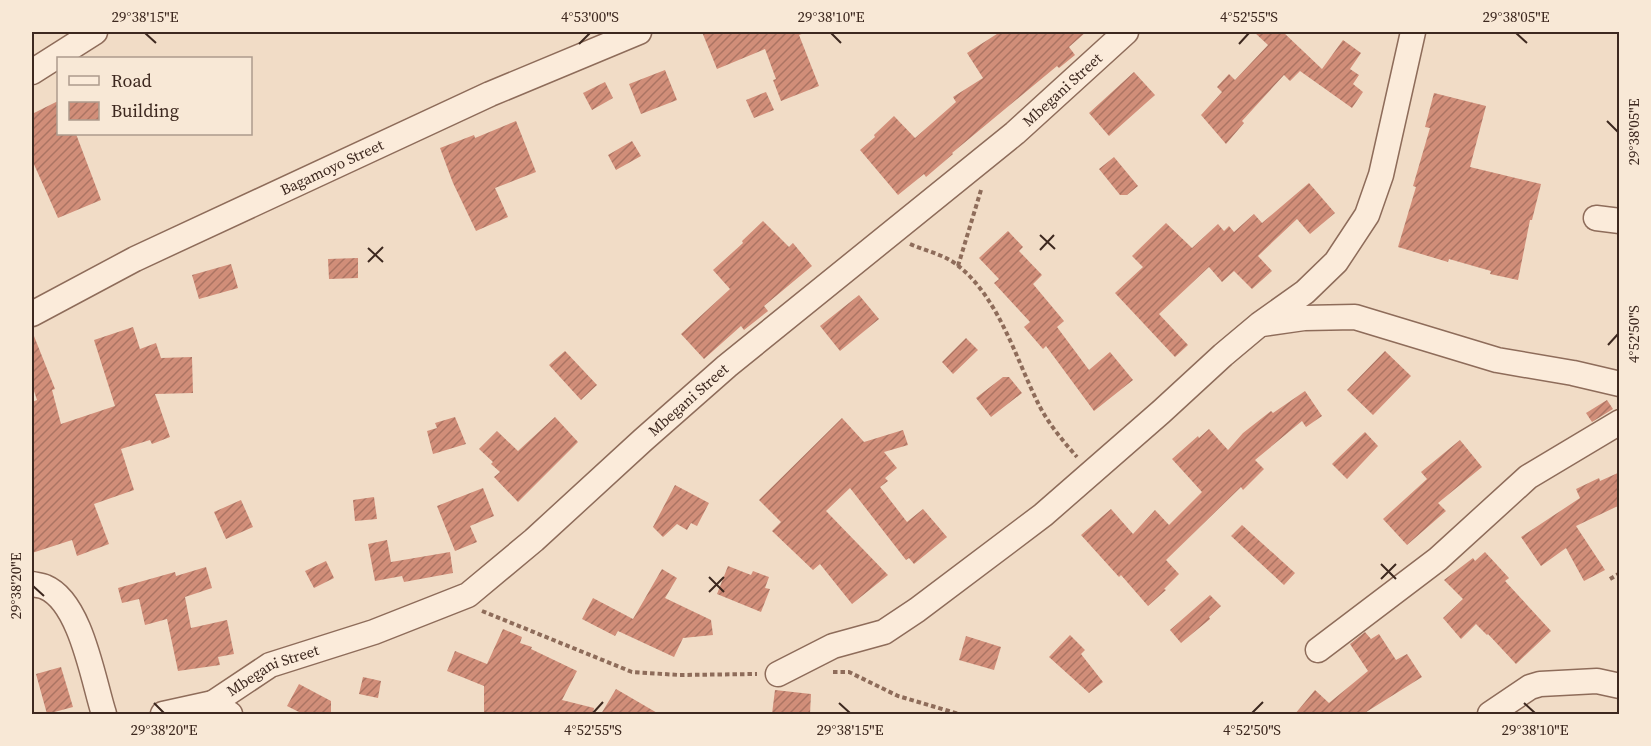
<svg xmlns="http://www.w3.org/2000/svg" width="1651" height="746" viewBox="0 0 1651 746" font-family="'Source Serif 4',serif">
	<style>
		.building { fill: url(#building-hatch) }
		.lines { fill: none; stroke-linecap: round; stroke-linejoin: round }
		.street-casing { stroke: #8e6c5a; stroke-width: 27 }
		.path { stroke: #8e6c5a; stroke-width: 4; stroke-dasharray: 4.5 3; stroke-linecap: butt }
		.street { stroke: #fbebda; stroke-width: 24 }
		.ticks { fill: none; stroke: #3d281f; stroke-width: 2 }
		.labels { text-anchor: middle; stroke-width: 5; stroke-linejoin: round; paint-order: stroke }
		.street-label { font-size: 15px; fill: #3d281f; stroke: #f8e8d6 }
		.neatline { fill: none; stroke: #3d281f; stroke-width: 2 }
		.ticks-label { font-size: 15px; text-anchor: middle; fill: #3d281f }
	</style>
	<defs>
		<pattern id="building-hatch" width="6" height="6" patternUnits="userSpaceOnUse" patternTransform="scale(1.5)"><rect width="6" height="6" fill="#d18e79"/><path d="M-1 1l2-2M0 6l6-6M5 7l2-2" fill="none" stroke="#ab7463"/></pattern>
	</defs>
	<rect width="100%" height="100%" fill="#f1dcc6"/>
	<path class="building" d="M 702,32 L 807,32 L 799,35 L 819,86 L 781,101 L 773,80 L 776,79 L 765,49 L 717,69 Z
		M 1000,32 L 1086,32 L 1069,47 L 1075,55 L 1059,68 L 1057,66 L 952,153 L 953,154 L 926,177 L 924,174 L 898,195 L 860,150 L 875,137 L 874,135 L 894,116 L 915,138 L 956,102 L 953,97 L 983,78 L 967,53 Z
		M 1254,32 L 1283,32 L 1322,69 L 1343,40 L 1361,53 L 1350,69 L 1359,75 L 1353,84 L 1363,92 L 1352,108 L 1300,71 L 1290,81 L 1284,75 L 1242,121 L 1244,123 L 1226,144 L 1201,115 L 1222,92 L 1217,87 L 1229,74 L 1235,80 L 1268,45 Z
		M 665,70 L 677,100 L 641,114 L 629,84 Z
		M 1134,72 L 1155,95 L 1109,136 L 1089,113 Z
		M 605,82 L 613,98 L 592,110 L 583,93 Z
		M 766,92 L 774,110 L 754,118 L 746,100 Z
		M 1434,93 L 1486,106 L 1470,167 L 1541,184 L 1532,220 L 1530,220 L 1518,280 L 1490,274 L 1491,271 L 1449,259 L 1448,262 L 1398,247 L 1416,187 L 1413,186 L 1430,128 L 1425,127 Z
		M 58,101 L 58,134 L 76,134 L 101,200 L 58,218 L 32,160 L 32,114 Z
		M 516,121 L 536,172 L 495,188 L 508,217 L 476,231 L 453,183 L 440,148 L 474,135 L 475,138 Z
		M 632,141 L 641,156 L 616,170 L 608,155 Z
		M 1114,157 L 1138,186 L 1127,195 L 1120,195 L 1099,169 Z
		M 1309,183 L 1335,213 L 1310,234 L 1297,219 L 1258,256 L 1272,271 L 1252,289 L 1234,271 L 1222,282 L 1209,267 L 1159,314 L 1188,345 L 1175,357 L 1115,293 L 1143,267 L 1132,256 L 1166,223 L 1192,248 L 1218,224 L 1224,231 L 1229,226 L 1234,232 L 1254,214 L 1262,223 Z
		M 763,221 L 789,247 L 793,243 L 812,266 L 764,306 L 768,311 L 744,330 L 741,326 L 704,359 L 681,334 L 730,289 L 713,270 L 743,243 L 742,241 Z
		M 1008,231 L 1023,247 L 1019,251 L 1042,275 L 1033,284 L 1064,321 L 1057,327 L 1089,370 L 1110,352 L 1133,380 L 1094,411 L 1046,346 L 1043,349 L 1024,327 L 1030,322 L 994,283 L 999,279 L 979,258 Z
		M 358,258 L 358,278 L 329,279 L 328,259 Z
		M 231,264 L 238,288 L 199,299 L 192,275 Z
		M 859,295 L 879,319 L 840,351 L 820,326 Z
		M 133,327 L 140,349 L 156,343 L 161,358 L 192,357 L 193,393 L 155,394 L 170,437 L 152,444 L 150,440 L 121,449 L 134,490 L 94,504 L 109,544 L 77,556 L 72,540 L 32,553 L 32,402 L 37,400 L 32,385 L 32,331 L 55,389 L 52,390 L 61,424 L 115,406 L 94,340 Z
		M 966,338 L 978,350 L 953,374 L 942,362 Z
		M 565,351 L 597,385 L 581,400 L 549,365 Z
		M 1385,351 L 1411,376 L 1373,415 L 1347,390 Z
		M 1003,377 L 1009,377 L 1022,393 L 991,417 L 976,398 Z
		M 1305,391 L 1322,416 L 1306,427 L 1302,421 L 1255,460 L 1264,469 L 1243,490 L 1241,487 L 1166,560 L 1179,574 L 1164,589 L 1166,590 L 1148,606 L 1121,575 L 1119,577 L 1081,535 L 1111,509 L 1133,534 L 1155,510 L 1169,525 L 1202,492 L 1172,459 L 1198,436 L 1199,438 L 1209,429 L 1228,450 L 1243,433 L 1271,411 L 1273,413 Z
		M 1607,400 L 1613,409 L 1592,422 L 1586,413 Z
		M 455,417 L 466,444 L 433,454 L 427,431 L 437,428 L 435,423 Z
		M 555,417 L 578,442 L 518,502 L 494,477 L 500,472 L 491,464 L 493,462 L 479,449 L 497,431 L 518,451 Z
		M 842,418 L 864,442 L 903,430 L 908,445 L 884,452 L 897,468 L 885,478 L 888,481 L 880,487 L 907,522 L 923,509 L 947,537 L 914,564 L 909,558 L 906,560 L 850,488 L 826,511 L 888,575 L 852,604 L 820,564 L 813,570 L 772,531 L 781,522 L 759,500 Z
		M 1365,432 L 1378,446 L 1347,479 L 1332,464 Z
		M 1460,440 L 1482,467 L 1438,503 L 1446,511 L 1407,545 L 1383,519 L 1427,479 L 1421,472 Z
		M 1620,472 L 1620,505 L 1576,526 L 1605,570 L 1584,581 L 1566,548 L 1541,566 L 1521,537 L 1580,498 L 1576,489 L 1599,478 L 1600,481 Z
		M 675,485 L 709,503 L 697,526 L 691,523 L 687,530 L 677,524 L 663,537 L 653,527 Z
		M 483,488 L 494,516 L 470,526 L 477,542 L 455,551 L 437,506 Z
		M 374,497 L 377,519 L 355,521 L 353,500 Z
		M 241,500 L 253,527 L 226,539 L 214,512 Z
		M 1242,525 L 1295,573 L 1284,585 L 1231,536 Z
		M 387,540 L 391,562 L 450,552 L 453,573 L 404,582 L 402,576 L 375,581 L 368,544 Z
		M 1485,552 L 1509,578 L 1505,581 L 1551,631 L 1516,664 L 1488,634 L 1487,635 L 1476,624 L 1461,639 L 1443,618 L 1463,599 L 1444,580 L 1473,558 L 1475,561 Z
		M 326,561 L 334,578 L 314,588 L 305,571 Z
		M 728,566 L 751,575 L 753,571 L 769,577 L 765,588 L 770,589 L 761,612 L 717,594 Z
		M 206,567 L 212,588 L 185,597 L 191,628 L 227,620 L 234,654 L 218,657 L 220,665 L 178,671 L 167,619 L 145,625 L 139,599 L 122,603 L 118,588 L 175,572 L 176,576 Z
		M 662,569 L 677,578 L 665,598 L 711,620 L 713,635 L 683,638 L 674,657 L 618,631 L 615,636 L 582,619 L 593,598 L 633,619 Z
		M 1210,595 L 1221,606 L 1209,617 L 1210,619 L 1181,643 L 1170,630 Z
		M 503,629 L 522,637 L 520,643 L 532,647 L 531,649 L 577,671 L 562,700 L 594,708 L 593,714 L 484,714 L 484,686 L 447,671 L 455,651 L 487,664 Z
		M 1365,632 L 1371,639 L 1379,634 L 1396,660 L 1407,654 L 1422,677 L 1363,714 L 1295,714 L 1315,690 L 1329,703 L 1368,671 L 1350,644 Z
		M 1070,635 L 1085,650 L 1081,654 L 1103,682 L 1089,693 L 1049,657 Z
		M 966,636 L 1001,647 L 994,670 L 959,660 Z
		M 61,667 L 73,707 L 47,714 L 36,674 Z
		M 363,677 L 381,681 L 378,698 L 359,694 Z
		M 299,684 L 331,701 L 331,714 L 303,714 L 287,706 Z
		M 616,689 L 659,714 L 601,714 Z
		M 775,690 L 811,694 L 810,714 L 772,714 Z"/>
	<g class="lines">
		<defs>
			<g id="street">
				<path d="M 32,72 L 95,32"/>
				<path d="M 1596,218 L 1620,221"/>
				<path id="s1" d="M 32,314 L 135,259 L 490,94 L 639,32"/>
				<path d="M 1262,324 L 1304,318 L 1355,317 L 1497,360 L 1573,373 L 1620,384"/>
				<path d="M 32,584 C 36,585 41,585 45,587 C 81,602 93,680 104,714"/>
				<path d="M 1318,650 L 1438,559 L 1528,477 L 1620,422"/>
				<path d="M 778,674 L 833,646 L 884,632 L 917,610 L 1043,515 L 1161,412 L 1223,355 L 1260,324 L 1305,292 L 1336,262 L 1367,215 L 1381,175 L 1413,32"/>
				<path id="s2" d="M 213,703 L 270,665 L 374,632 L 468,595 L 534,540 L 643,440 L 727,366 L 1015,133 L 1126,32"/>
				<path d="M 163,714 L 213,703 L 230,714"/>
				<path d="M 1490,714 L 1530,687 L 1540,684 L 1597,681 L 1620,686"/>
			</g>
		</defs>
		<use href="#street" class="street-casing"/>
		<path class="path" d="M 910,244 C 926,251 942,254 956,264 C 998,296 1015,356 1037,401 C 1047,422 1062,440 1077,457
			M 958,266 L 981,190
			M 1610,579 L 1620,573
			M 482,611 L 632,672 L 679,675 L 757,674
			M 833,672 L 849,672 L 898,696 L 959,714"/>
		<use href="#street" class="street"/>
	</g>
	<path class="ticks" d="M 145,33 L 156,43M 831,33 L 841,43M 1516,33 L 1527,43M 579,44 L 590,33M 1239,44 L 1249,33M 1607,121 L 1618,132M 1040,235 L 1055,249M 368,248 L 383,262M 1040,250 L 1054,235M 368,262 L 383,247M 1608,345 L 1618,334M 1381,564 L 1396,579M 709,577 L 724,592M 1381,579 L 1396,564M 33,586 L 44,596M 709,592 L 724,577M 154,703 L 164,713M 839,703 L 850,713M 1524,703 L 1535,713M 593,713 L 603,702M 1252,713 L 1263,702"/>
	<g class="labels">
		<g class="street-label">
			<text dy="5" stroke="none"><textPath href="#s2" startOffset="1059">Mbegani Street</textPath></text>
			<text dy="5" stroke="none"><textPath href="#s1" startOffset="334">Bagamoyo Street</textPath></text>
			<text dy="5" stroke="none"><textPath href="#s2" startOffset="573">Mbegani Street</textPath></text>
			<text dy="5" stroke="none"><textPath href="#s2" startOffset="69">Mbegani Street</textPath></text>
		</g>
	</g>
	<rect width="1651" height="746" fill="none" stroke="#f8e8d6" stroke-width="66"/>
	<rect x="57" y="57" width="195" height="78" fill="#f8e8d6" stroke="#ad9b8d" stroke-width="1.5"/>
	<rect x="69" y="76" width="30" height="9" fill="#fbebda" stroke="#ad9b8d" stroke-width="1.5"/>
	<text x="111" y="87" font-size="18" fill="#3d281f">Road</text>
	<rect x="69" y="102" width="30" height="18" fill="url(#building-hatch)" stroke="#ad9b8d" stroke-width="1.5"/>
	<text x="111" y="117" font-size="18" fill="#3d281f">Building</text>
	<rect x="33" y="33" width="1585" height="680" class="neatline"/>
	<g class="ticks-label">
		<text x="145" y="22">29°38'15"E</text>
		<text x="590" y="22">4°53'00"S</text>
		<text x="831" y="22">29°38'10"E</text>
		<text x="1249" y="22">4°52'55"S</text>
		<text x="1516" y="22">29°38'05"E</text>
		<text transform="translate(1634 132) rotate(-90)" y="5">29°38'05"E</text>
		<text transform="translate(1634 334) rotate(-90)" y="5">4°52'50"S</text>
		<text transform="translate(16 586) rotate(-90)" y="5">29°38'20"E</text>
		<text x="164" y="735">29°38'20"E</text>
		<text x="593" y="735">4°52'55"S</text>
		<text x="850" y="735">29°38'15"E</text>
		<text x="1252" y="735">4°52'50"S</text>
		<text x="1535" y="735">29°38'10"E</text>
	</g>
</svg>
